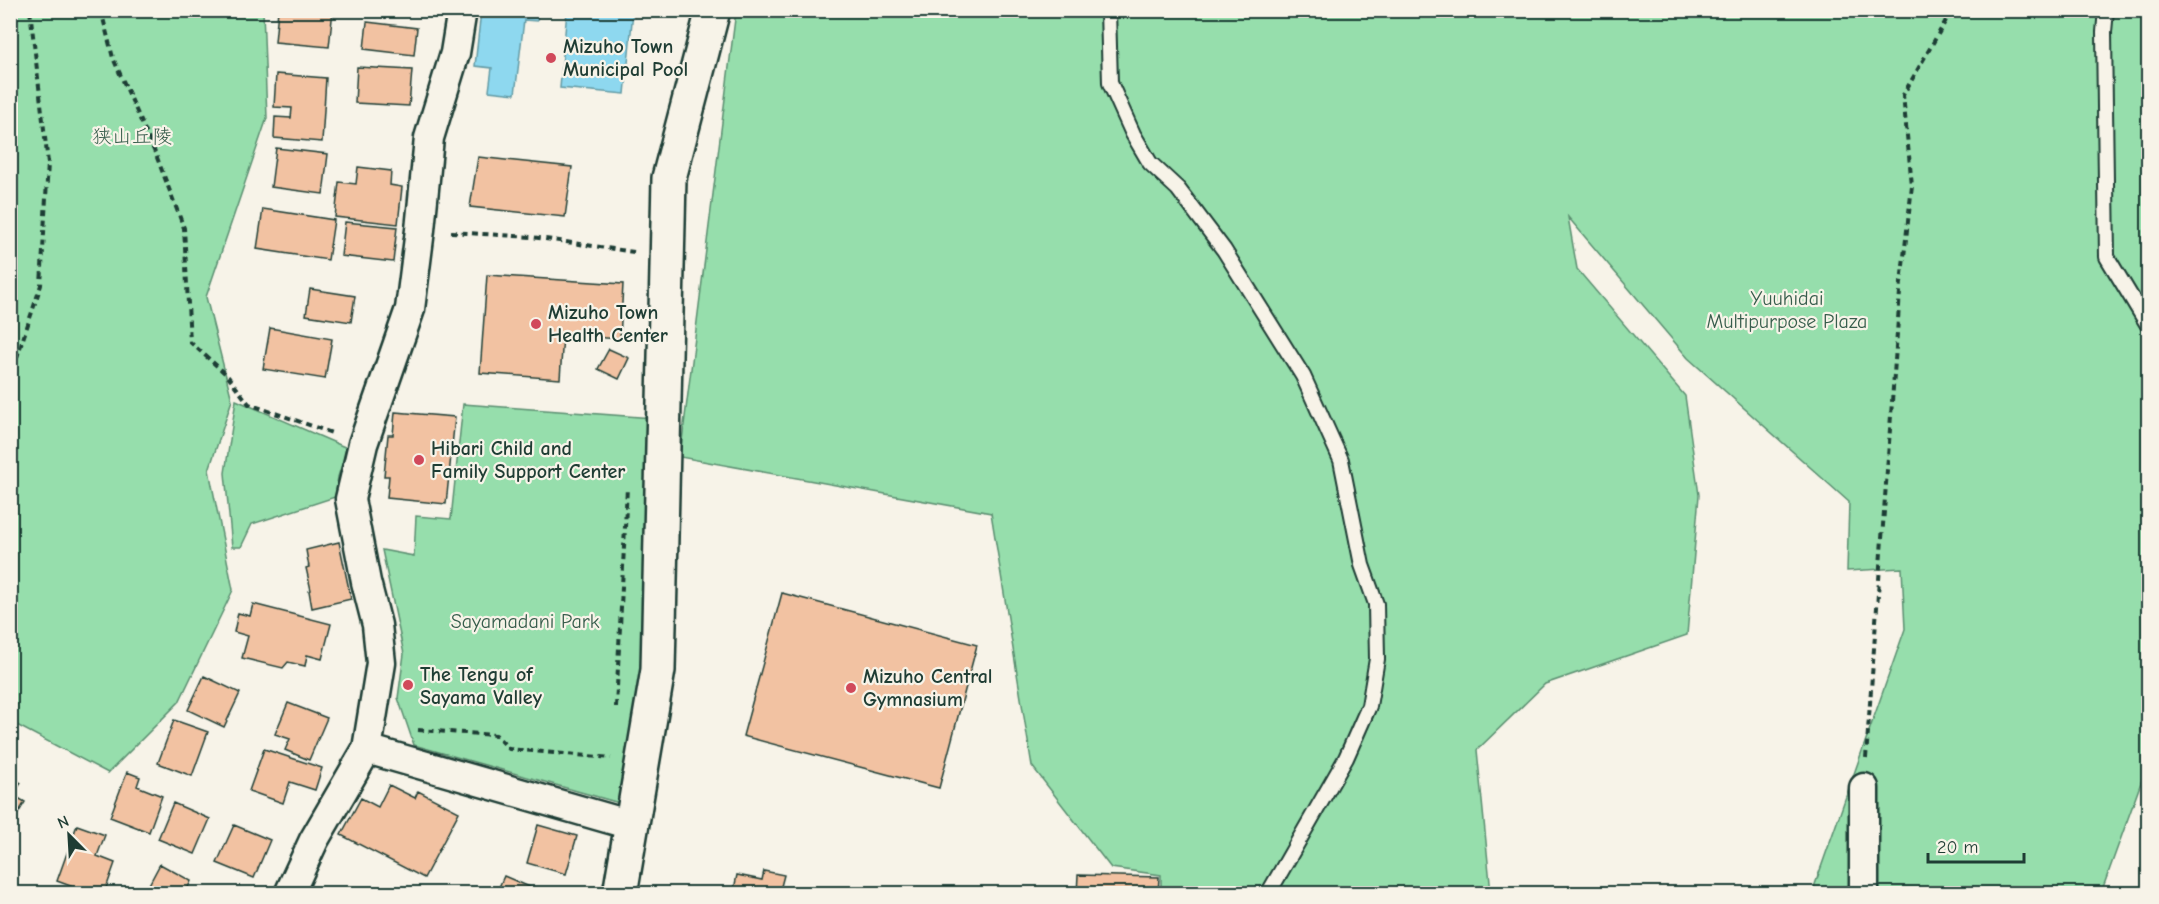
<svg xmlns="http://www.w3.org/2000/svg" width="2159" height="904" viewBox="0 0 2159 904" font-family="'Comic Neue','Klee One',sans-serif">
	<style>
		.green { fill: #96deac; stroke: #5a8e70; stroke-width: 1.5 }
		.water { fill: #8ed8ef; stroke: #629aa4; stroke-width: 1.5 }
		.building { fill: #f2c2a2; stroke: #1f3d34; stroke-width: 1.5 }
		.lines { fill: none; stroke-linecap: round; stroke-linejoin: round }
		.service-casing { stroke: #1f3d34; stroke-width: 18 }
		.minor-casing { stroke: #1f3d34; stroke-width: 33 }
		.tertiary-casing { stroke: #1f3d34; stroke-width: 38 }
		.path { stroke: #1f3d34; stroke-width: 4; stroke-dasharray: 6 4.5; stroke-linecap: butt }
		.service { stroke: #f7f3e8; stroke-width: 14 }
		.minor { stroke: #f7f3e8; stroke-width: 28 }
		.tertiary { stroke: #f7f3e8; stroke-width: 33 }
		.poi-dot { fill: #d1495b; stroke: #f7f3e8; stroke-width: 2 }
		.labels { text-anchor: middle; stroke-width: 4.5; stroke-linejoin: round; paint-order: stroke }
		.poi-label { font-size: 20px; font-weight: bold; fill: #1f3d34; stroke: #f7f3e8; text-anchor: start }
		.park-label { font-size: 20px; fill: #375d4c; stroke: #f7f3e8 }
	</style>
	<rect width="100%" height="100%" fill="#f7f3e8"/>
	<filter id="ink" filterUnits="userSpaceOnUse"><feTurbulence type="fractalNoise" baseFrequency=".0167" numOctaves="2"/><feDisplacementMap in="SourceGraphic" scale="12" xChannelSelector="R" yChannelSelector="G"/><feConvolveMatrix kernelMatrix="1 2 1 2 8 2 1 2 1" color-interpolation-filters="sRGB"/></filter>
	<g filter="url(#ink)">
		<path class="green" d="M 10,11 L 263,11 L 267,118 L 206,297 L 232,400 L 209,470 L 233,590 L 179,702 L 108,773 L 11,722 Z
			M 736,11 L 2148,11 L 2148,763 L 2101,893 L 1812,893 L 1905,629 L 1902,568 L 1847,571 L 1849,502 L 1688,358 L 1568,217 L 1577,269 L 1685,396 L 1699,495 L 1687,635 L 1545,684 L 1477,750 L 1491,893 L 1161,893 L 1161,875 L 1111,868 L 1032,766 L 991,513 L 680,457 Z
			M 236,400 L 347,448 L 338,477 L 335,497 L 252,524 L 241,547 L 232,547 L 225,473 Z
			M 463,404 L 653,418 L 650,669 L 623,804 L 414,745 L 398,698 L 404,654 L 382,550 L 414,556 L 416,516 L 451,519 Z"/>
		<path class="water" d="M 481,11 L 538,11 L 537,21 L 524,20 L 515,94 L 489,91 L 492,68 L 475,66 Z
			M 567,11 L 633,11 L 625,94 L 560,88 Z"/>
		<path class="building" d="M 278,10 L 333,10 L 329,47 L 275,42 Z
			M 367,22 L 417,28 L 414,55 L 364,49 Z
			M 357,67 L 412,70 L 409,106 L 355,103 Z
			M 276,74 L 326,78 L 322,142 L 274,138 L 275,117 L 291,118 L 292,108 L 274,107 Z
			M 276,148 L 328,154 L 323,194 L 271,187 Z
			M 478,157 L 572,167 L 565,217 L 470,207 Z
			M 358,167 L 391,171 L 390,185 L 402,187 L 398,224 L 335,217 L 339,182 L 356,184 Z
			M 263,209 L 334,220 L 328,260 L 257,249 Z
			M 345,222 L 397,227 L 393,262 L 341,256 Z
			M 487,275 L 623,284 L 620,339 L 563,335 L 560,379 L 480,373 Z
			M 310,289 L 355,296 L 351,322 L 306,315 Z
			M 270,328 L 332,339 L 325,379 L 263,369 Z
			M 609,349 L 629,358 L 619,379 L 598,369 Z
			M 395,412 L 455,417 L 446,504 L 387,498 L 389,476 L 384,476 L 388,435 L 393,435 Z
			M 339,542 L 351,599 L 312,608 L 309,591 L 311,590 L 306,568 L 309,567 L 306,550 Z
			M 782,593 L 977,645 L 939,788 L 743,736 Z
			M 253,604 L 331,624 L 322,659 L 307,655 L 305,666 L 288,662 L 283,668 L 242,658 L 248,636 L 234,632 L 238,613 L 250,616 Z
			M 204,676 L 240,693 L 224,727 L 188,710 Z
			M 288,703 L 327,718 L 309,760 L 285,750 L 290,739 L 275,734 Z
			M 174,720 L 208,732 L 192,776 L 158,763 Z
			M 264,749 L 322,768 L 315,790 L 290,782 L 283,803 L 249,791 Z
			M 127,772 L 140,777 L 137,786 L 162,796 L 149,832 L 110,817 Z
			M 10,776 L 21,783 L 13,795 L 25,802 L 11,825 Z
			M 389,785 L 415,798 L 418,791 L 459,812 L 424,878 L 341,835 L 361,798 L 378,807 Z
			M 173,803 L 210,819 L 195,854 L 158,839 Z
			M 77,825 L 105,835 L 97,856 L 115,863 L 104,894 L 92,894 L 57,881 Z
			M 234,825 L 270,840 L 254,878 L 217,863 Z
			M 538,825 L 577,836 L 566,874 L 527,863 Z
			M 160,864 L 191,881 L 185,894 L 144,894 Z
			M 764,871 L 784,875 L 779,894 L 733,894 L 737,875 L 762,880 Z
			M 1078,875 L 1159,877 L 1158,894 L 1077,894 Z
			M 504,876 L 546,894 L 496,894 Z"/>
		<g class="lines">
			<defs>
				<path id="service" d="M 1108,10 L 1110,83 L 1133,134 L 1150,163 L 1178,189 L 1224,250 L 1303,376 L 1341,460 L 1362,565 L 1376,604 L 1377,659 L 1369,706 L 1346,758 L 1268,894
					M 2106,10 L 2104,32 L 2107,257 L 2148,325"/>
				<path id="minor" d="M 367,749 L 631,825
					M 289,894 L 314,840 L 367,749 L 381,663 L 377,625 L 366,582 L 350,499 L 363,444 L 410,309 L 420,230 L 429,138 L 455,53 L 462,10
					M 1864,894 L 1864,788"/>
				<path id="tertiary" d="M 620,894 L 658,670 L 669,178 L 713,10"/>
			</defs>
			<use href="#service" class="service-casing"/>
			<use href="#minor" class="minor-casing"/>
			<use href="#tertiary" class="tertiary-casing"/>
			<path class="path" d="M 101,10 L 113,58 L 156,155 L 184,228 L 190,342 L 226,374 L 249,404 L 335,434
				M 451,232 L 532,237 L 634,252
				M 10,378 L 41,285 L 48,163 L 30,10
				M 616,707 L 627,487
				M 418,730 L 496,735 L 509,749 L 611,758
				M 1866,758 L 1900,292 L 1912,186 L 1903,95 L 1952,10"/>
			<use href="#service" class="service"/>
			<use href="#minor" class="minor"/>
			<use href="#tertiary" class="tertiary"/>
		</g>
	</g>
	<g class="poi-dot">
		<circle cx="551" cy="58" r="6"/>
		<circle cx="536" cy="324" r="6"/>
		<circle cx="419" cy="460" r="6"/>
		<circle cx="408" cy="685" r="6"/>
		<circle cx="851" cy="688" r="6"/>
	</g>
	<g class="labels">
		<g class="poi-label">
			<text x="563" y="53">Mizuho Town<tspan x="563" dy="23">Municipal Pool</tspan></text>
			<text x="548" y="319">Mizuho Town<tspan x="548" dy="23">Health Center</tspan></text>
			<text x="431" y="455">Hibari Child and<tspan x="431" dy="23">Family Support Center</tspan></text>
			<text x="420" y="681">The Tengu of<tspan x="420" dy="23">Sayama Valley</tspan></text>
			<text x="863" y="683">Mizuho Central<tspan x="863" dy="23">Gymnasium</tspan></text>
		</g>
		<g class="park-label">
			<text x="132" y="143">狭山丘陵</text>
			<text x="1787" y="305">Yuuhidai<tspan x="1787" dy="23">Multipurpose Plaza</tspan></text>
			<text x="525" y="628">Sayamadani Park</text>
		</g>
	</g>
	<rect width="2159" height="904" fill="none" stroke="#f7f3e8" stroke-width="36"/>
	<rect x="18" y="18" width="2123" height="868" fill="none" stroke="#1f3d34" stroke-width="2" filter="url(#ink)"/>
	<g transform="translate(69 835) rotate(336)" stroke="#f7f3e8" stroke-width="4.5" paint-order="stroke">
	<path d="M0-4.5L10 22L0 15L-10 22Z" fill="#1f3d34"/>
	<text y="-9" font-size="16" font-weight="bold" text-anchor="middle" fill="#1f3d34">N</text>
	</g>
	<path d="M1928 853v9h96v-9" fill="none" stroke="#1f3d34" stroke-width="3"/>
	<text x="1937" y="853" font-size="18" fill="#1f3d34" stroke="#f7f3e8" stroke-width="4.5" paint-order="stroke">20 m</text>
</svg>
